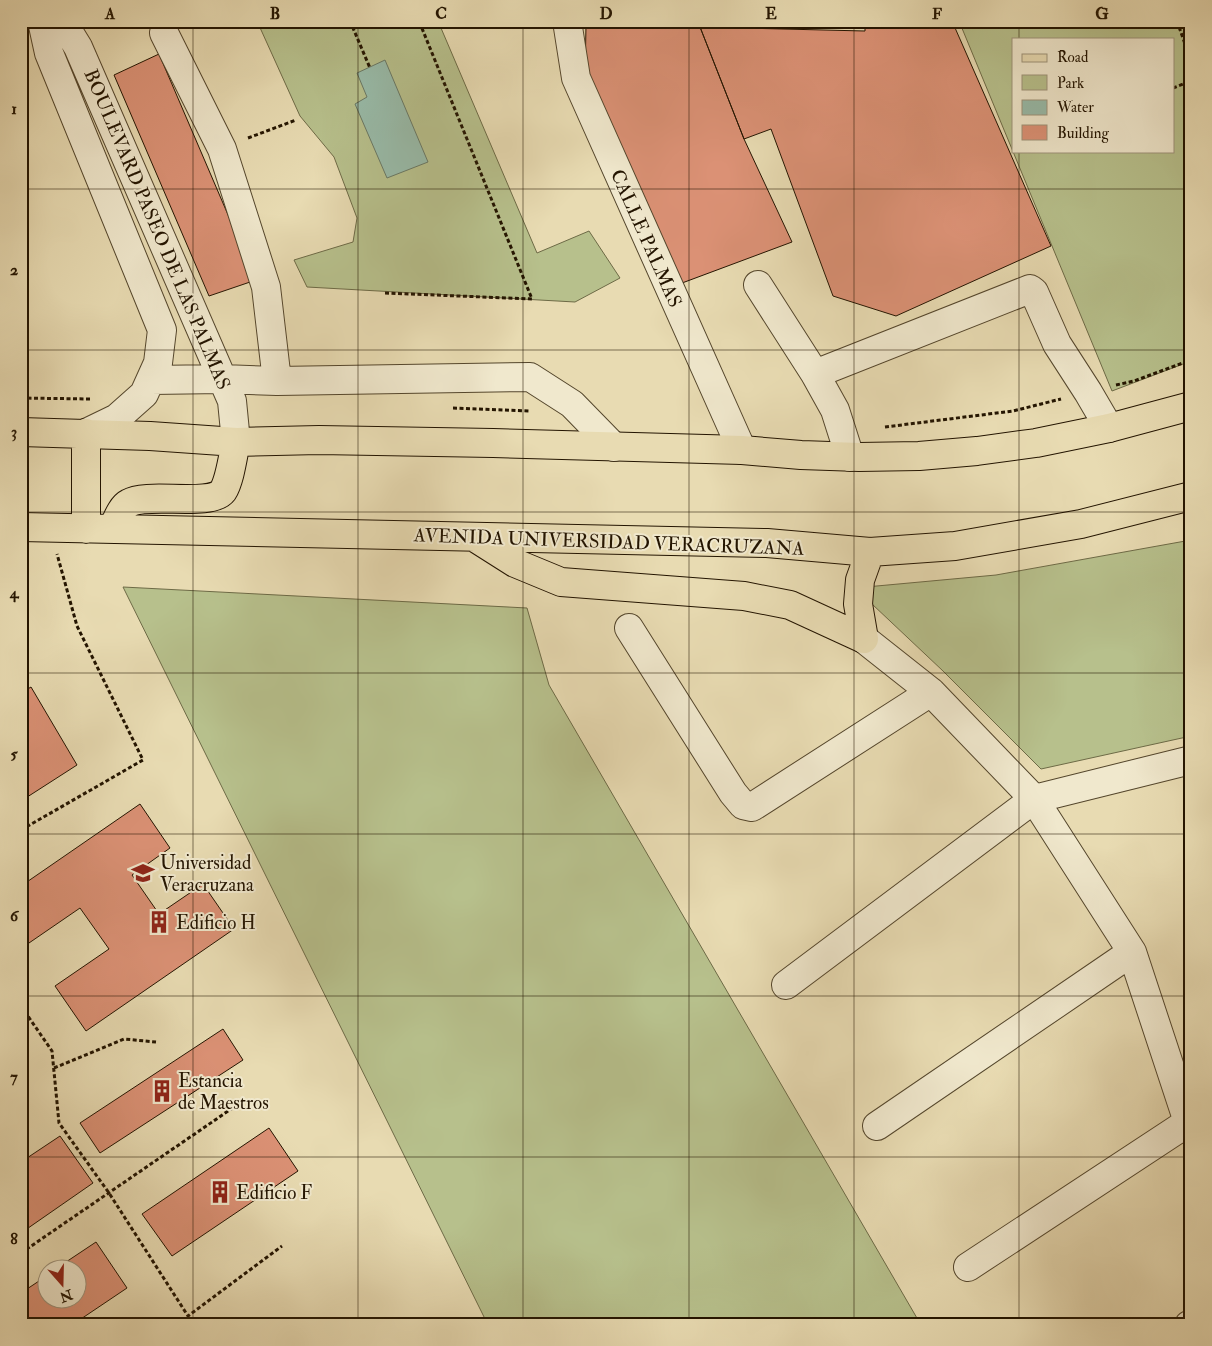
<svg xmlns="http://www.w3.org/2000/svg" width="1212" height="1346" viewBox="0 0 1212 1346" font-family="'IM FELL Double Pica',serif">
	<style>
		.green { fill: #b7c08c; stroke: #6d6a46; fill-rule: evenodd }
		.water { fill: #98bba9; stroke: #697865 }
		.building { fill: #db9175; stroke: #231400 }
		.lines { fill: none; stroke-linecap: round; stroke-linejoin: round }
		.minor-casing { stroke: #54462c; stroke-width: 30 }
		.major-casing { stroke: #231400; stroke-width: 30 }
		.path { stroke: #231400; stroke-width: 3; stroke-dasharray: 4 2.5; stroke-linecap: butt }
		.minor { stroke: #f0e8cd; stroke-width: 28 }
		.major { stroke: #e8dbb2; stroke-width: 28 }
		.grid { fill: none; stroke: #231400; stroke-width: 1; stroke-opacity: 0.55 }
		.labels { text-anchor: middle; stroke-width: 4; stroke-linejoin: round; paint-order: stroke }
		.street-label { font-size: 19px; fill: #231400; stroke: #f0e8cd }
		.poi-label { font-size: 19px; fill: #231400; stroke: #f0e8cd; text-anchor: start }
		.neatline { fill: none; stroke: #231400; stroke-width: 2 }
		.grid-label { font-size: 16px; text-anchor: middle; font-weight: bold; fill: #231400 }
	</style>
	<rect width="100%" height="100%" fill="#e8dbb2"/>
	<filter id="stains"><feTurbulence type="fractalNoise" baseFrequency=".004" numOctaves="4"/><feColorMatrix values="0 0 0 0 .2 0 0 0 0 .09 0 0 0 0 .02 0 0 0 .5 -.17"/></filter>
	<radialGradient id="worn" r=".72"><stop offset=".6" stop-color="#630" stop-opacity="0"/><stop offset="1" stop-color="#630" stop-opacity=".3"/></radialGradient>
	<path class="green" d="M 257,21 L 438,21 L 537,253 L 589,231 L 620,278 L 575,302 L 307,287 L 294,260 L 353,242 L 357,218 L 334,157 L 300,116 Z
		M 959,21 L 1191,21 L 1191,361 L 1112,391 ZM 1013,39 L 1173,39 L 1173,151 L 1013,151 Z
		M 1191,540 L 1191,736 L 1041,769 L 943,671 L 855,588 L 996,575 Z
		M 123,587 L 527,608 L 549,685 L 921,1325 L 488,1325 Z"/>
	<path class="water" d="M 385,60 L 428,162 L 387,178 L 355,104 L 367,97 L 357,73 Z"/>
	<path class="building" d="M 865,21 L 952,21 L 1051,246 L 896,316 L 833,296 L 771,129 L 744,139 L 700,27 L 865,31 Z
		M 586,25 L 700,27 L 744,139 L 792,242 L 674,286 L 585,78 Z
		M 159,54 L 256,280 L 209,296 L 114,75 Z
		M 31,687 L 77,765 L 21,801 L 21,693 Z
		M 140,804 L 170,848 L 132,875 L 159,914 L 203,884 L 234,929 L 86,1031 L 55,986 L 109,949 L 80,908 L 29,943 L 21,932 L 21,886 Z
		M 223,1029 L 243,1060 L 100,1153 L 80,1123 Z
		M 269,1128 L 298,1171 L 172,1256 L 142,1214 Z
		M 60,1136 L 93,1183 L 21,1233 L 21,1162 Z
		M 96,1242 L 127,1288 L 72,1325 L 21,1325 L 21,1293 L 48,1275 L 48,1298 L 78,1298 L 78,1268 L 57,1268 Z"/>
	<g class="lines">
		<defs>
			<path id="minor" d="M 42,21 L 49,53 L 162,330 L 158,363 L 144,394 L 117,418 L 86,433
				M 62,21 L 78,47 L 232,401 L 236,442
				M 567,21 L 576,78 L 742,450
				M 164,33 L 222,149 L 266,287 L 277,381
				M 758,285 L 815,374 L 835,410 L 850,457
				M 815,374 L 1030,289 L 1034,292 L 1057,344 L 1088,392 L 1109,428
				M 151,380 L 222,379 L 277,381 L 530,377 L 572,404 L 614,447
				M 629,628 L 733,793 L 743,805 L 752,807 L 931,692
				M 864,639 L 931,692 L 1034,799 L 1132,952 L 1191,1131
				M 786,985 L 1034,799 L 1191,760
				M 877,1126 L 1132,952
				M 968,1267 L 1187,1123
				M 1189,1325 L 1191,1324"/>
			<path id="major" d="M 21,432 L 150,436 L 236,442 L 319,440 L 493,443 L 742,450 L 801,455 L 859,457 L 919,456 L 977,451 L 1036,443 L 1109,428 L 1191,406
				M 21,527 L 767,543 L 870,552 L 955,546 L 1081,524 L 1191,496
				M 113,528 C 117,520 121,507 129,503 C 147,492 211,507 223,491 C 230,480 233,455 236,442
				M 86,529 L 86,433
				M 474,537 L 515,563 L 561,582 L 744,596 L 790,605 L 864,639
				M 864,639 L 858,604 L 860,580 L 870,552"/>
		</defs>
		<use href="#minor" class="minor-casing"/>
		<use href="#major" class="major-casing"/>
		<path class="path" d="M 350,21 L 370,68
			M 1177,21 L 1191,61
			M 1173,88 L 1191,81
			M 248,138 L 296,120
			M 385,293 L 532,299 L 419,21
			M 1116,385 L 1134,381 L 1191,360
			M 21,398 L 90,399
			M 453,408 L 529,411
			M 885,427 L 1013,411 L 1061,399
			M 21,830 L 143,760 L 77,626 L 57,554
			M 21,1006 L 52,1051 L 59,1123 L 109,1193 L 188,1316 L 282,1246
			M 54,1068 L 124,1039 L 156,1042
			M 21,1253 L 234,1107"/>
		<use href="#minor" class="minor"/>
		<use href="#major" class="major"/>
	</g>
	<path class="grid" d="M 193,21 L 193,1325M 358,21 L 358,1325M 523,21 L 523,1325M 689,21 L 689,1325M 854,21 L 854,1325M 1019,21 L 1019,39M 1019,151 L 1019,1325M 21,189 L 1191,189M 21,350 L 1191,350M 21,512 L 1191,512M 21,673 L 1191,673M 21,834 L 1191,834M 21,996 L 1191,996M 21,1157 L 1191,1157"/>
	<defs>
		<symbol id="university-bare" viewBox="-9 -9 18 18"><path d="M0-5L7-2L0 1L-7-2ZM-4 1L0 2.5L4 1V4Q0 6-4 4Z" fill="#8f2418" stroke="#f0e8cd" stroke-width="2.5" paint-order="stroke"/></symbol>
		<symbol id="building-bare" viewBox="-9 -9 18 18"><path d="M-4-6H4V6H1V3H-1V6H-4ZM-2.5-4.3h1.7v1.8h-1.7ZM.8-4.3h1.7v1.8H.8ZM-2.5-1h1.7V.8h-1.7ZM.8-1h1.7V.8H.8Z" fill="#8f2418" stroke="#f0e8cd" stroke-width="2.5" paint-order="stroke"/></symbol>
	</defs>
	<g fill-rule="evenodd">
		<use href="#university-bare" x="127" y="857" width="32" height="32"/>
		<use href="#building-bare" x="143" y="906" width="32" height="32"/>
		<use href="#building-bare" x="146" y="1075" width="32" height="32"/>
		<use href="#building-bare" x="204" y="1176" width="32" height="32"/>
	</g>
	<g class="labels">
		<g class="street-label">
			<text transform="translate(158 229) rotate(67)" y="7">BOULEVARD PASEO DE LAS PALMAS</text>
			<text transform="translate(647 238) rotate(66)" y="7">CALLE PALMAS</text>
			<text transform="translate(609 541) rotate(2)" y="7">AVENIDA UNIVERSIDAD VERACRUZANA</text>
		</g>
		<g class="poi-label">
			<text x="160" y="869">Universidad<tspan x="160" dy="22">Veracruzana</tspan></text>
			<text x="176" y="929">Edificio H</text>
			<text x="178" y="1087">Estancia<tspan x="178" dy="22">de Maestros</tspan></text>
			<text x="236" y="1199">Edificio F</text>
		</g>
	</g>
	<rect width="1212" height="1346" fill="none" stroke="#e8dbb2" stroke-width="55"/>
	<rect x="1012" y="38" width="162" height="115" fill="#f0e8cd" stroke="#9e937b"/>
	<rect x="1022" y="54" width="25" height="8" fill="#e8dbb2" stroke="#9e937b"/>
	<text x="1057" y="62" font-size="15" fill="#231400">Road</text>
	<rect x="1022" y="75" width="25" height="15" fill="#b7c08c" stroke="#9e937b"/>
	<text x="1057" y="88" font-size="15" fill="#231400">Park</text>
	<rect x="1022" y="100" width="25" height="15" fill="#98bba9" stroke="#9e937b"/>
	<text x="1057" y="112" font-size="15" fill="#231400">Water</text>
	<rect x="1022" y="125" width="25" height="15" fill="#db9175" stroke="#9e937b"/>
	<text x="1057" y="138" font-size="15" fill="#231400">Building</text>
	<g transform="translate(62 1284) rotate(160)"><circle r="24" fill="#f0e8cd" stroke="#9e937b"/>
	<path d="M0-4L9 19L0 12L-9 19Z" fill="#8f2418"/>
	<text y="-8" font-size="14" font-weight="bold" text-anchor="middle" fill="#231400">N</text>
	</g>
	<rect x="28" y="28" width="1156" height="1290" class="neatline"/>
	<g class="grid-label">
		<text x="110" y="19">A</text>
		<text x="275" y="19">B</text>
		<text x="441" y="19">C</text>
		<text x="606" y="19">D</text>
		<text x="771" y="19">E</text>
		<text x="937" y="19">F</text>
		<text x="1102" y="19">G</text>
		<text x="14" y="114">1</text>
		<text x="14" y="275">2</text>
		<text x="14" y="437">3</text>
		<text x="14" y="598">4</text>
		<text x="14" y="759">5</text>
		<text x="14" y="921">6</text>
		<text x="14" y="1082">7</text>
		<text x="14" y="1244">8</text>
	</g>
	<rect width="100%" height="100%" filter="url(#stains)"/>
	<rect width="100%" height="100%" fill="url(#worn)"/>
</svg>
